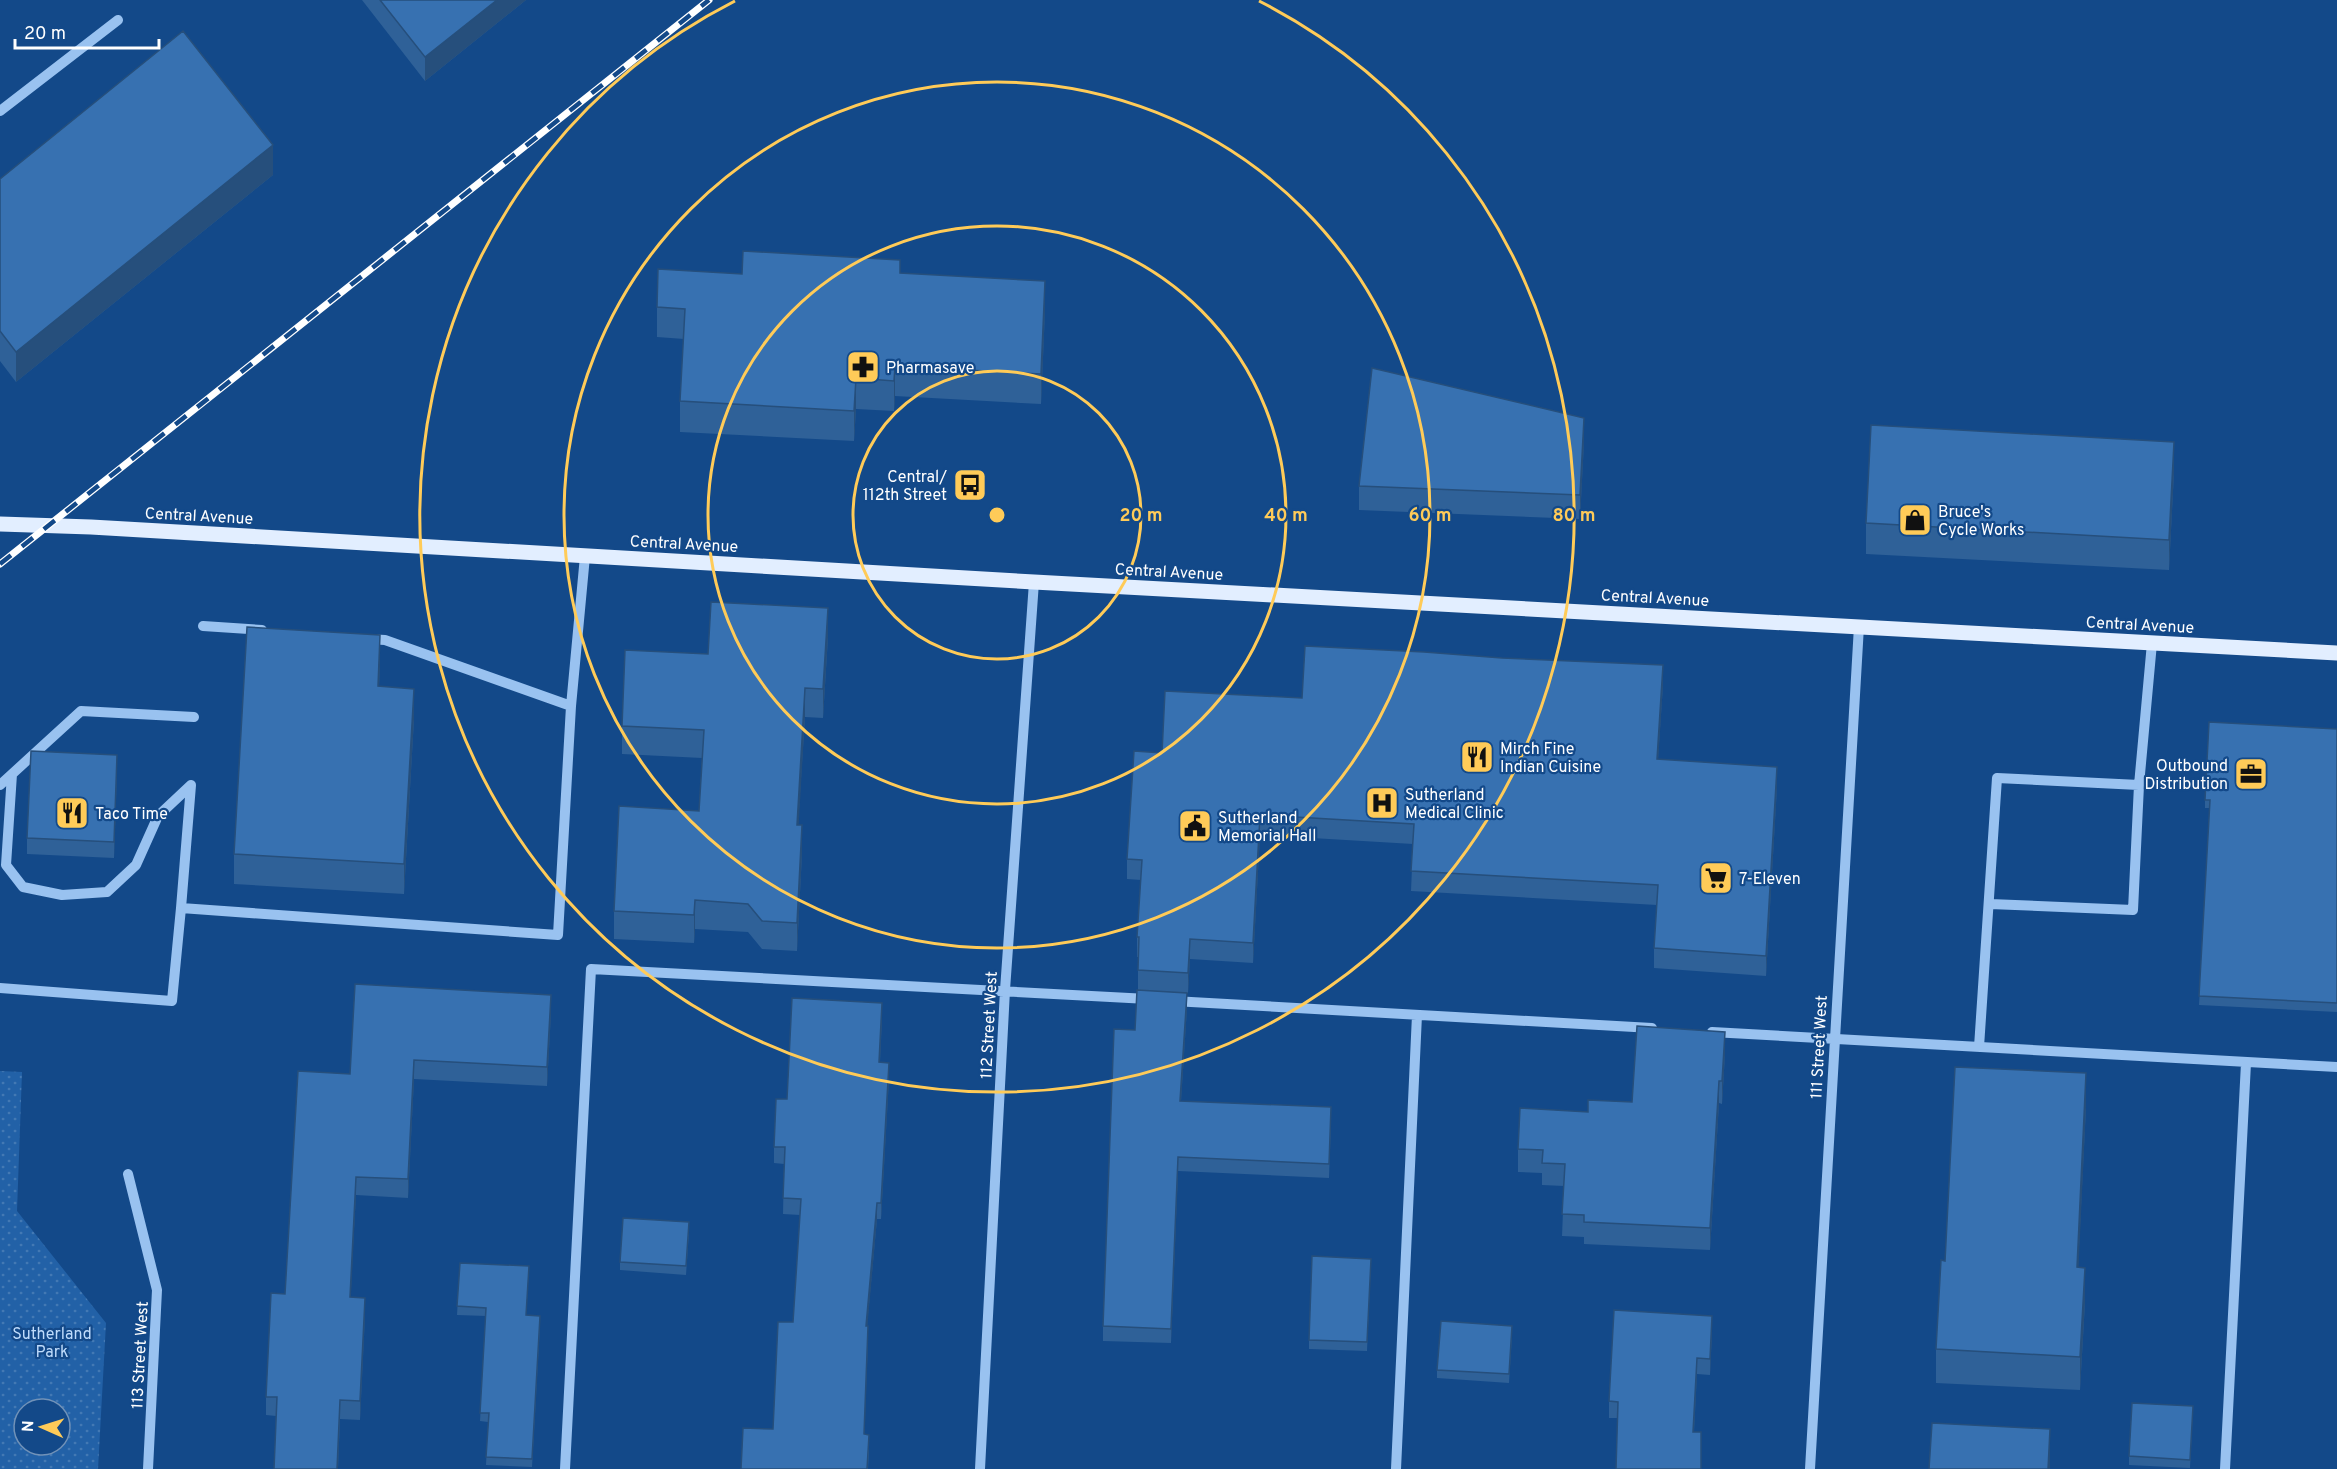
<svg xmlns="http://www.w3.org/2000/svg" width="2337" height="1469" viewBox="0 0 2337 1469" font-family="Overpass,sans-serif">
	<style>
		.park { fill: url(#park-dots); fill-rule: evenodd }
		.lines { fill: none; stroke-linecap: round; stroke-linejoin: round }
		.minor { stroke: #99c2f0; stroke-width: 10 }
		.major { stroke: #e2eeff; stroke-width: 15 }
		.rail-casing { stroke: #fff; stroke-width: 7 }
		.rail { stroke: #134989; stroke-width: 4.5; stroke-dasharray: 14; stroke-linecap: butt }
		.wall { fill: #2f6198 }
		.shaded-wall { fill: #264f7c }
		.building { fill: #3771b1; stroke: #264f7c; stroke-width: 1.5 }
		.ring { fill: none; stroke: #ffcb58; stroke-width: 3 }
		.labels { text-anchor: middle; stroke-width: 4.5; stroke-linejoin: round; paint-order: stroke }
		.poi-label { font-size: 16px; fill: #fff; stroke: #134989; text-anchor: start }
		.street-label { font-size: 16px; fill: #fff; stroke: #134989 }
		.park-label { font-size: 16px; fill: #bfdcfc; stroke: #134989 }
		.centre { fill: #ffcb58; stroke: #134989; stroke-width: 3 }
		.ring-label { font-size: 18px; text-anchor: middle; font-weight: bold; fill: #ffcb58; stroke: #134989; stroke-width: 4.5; stroke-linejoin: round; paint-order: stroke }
	</style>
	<defs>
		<pattern id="park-dots" width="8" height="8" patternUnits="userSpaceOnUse" patternTransform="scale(1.5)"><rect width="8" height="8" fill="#2261a7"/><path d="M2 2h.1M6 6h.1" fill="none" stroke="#4379b4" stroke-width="1.8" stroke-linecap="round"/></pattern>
	</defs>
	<rect width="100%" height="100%" fill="#134989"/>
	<path class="park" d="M 0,1071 L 22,1072 L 17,1211 L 106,1323 L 98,1469 L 0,1469 ZM 24,1409 L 60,1409 L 60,1445 L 24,1445 Z"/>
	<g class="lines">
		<path class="minor" d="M 0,111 L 118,20
			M 203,626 L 262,630
			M 367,639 L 385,640 L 571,706
			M 12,774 L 6,865 L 23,887 L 62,895 L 107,892 L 136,865 L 158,816 L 191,785
			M 0,785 L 81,711 L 194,717
			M 191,785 L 181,908 L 558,935 L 571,706 L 585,556
			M 1990,904 L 2133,910 L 2139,785
			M 0,988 L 172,1001 L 181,908
			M 1173,1001 L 1652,1028
			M 1712,1032 L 2337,1067
			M 1979,1047 L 1997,778 L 2139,785 L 2152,643
			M 128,1174 L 157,1290 L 148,1469
			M 565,1469 L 591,969 L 1148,999
			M 980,1469 L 1005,990 L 1034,582
			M 1396,1469 L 1417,1015
			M 1810,1469 L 1859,626
			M 2225,1469 L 2246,1063"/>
		<path class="major" d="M 0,524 L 91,527 L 1034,582 L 2337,653"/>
		<defs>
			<path id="rail" d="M 0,564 L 709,0"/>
		</defs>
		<use href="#rail" class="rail-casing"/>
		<use href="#rail" class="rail"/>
	</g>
	<path class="wall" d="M 362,0 L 526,0 L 425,81 Z
		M 273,175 L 16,382 L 0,361 L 0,179 Z
		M 900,273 L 1045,311 L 1041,404 L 895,396 L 894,411 L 856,409 L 854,441 L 680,432 L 680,401 L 684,339 L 657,337 L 657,307 Z
		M 1584,442 L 1580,519 L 1359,510 L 1359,486 Z
		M 2174,472 L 2169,570 L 1866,554 L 1866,523 Z
		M 828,637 L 823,718 L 805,717 L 798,825 L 802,854 L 797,951 L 762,949 L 748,932 L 695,929 L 694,943 L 614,939 L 614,911 L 699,811 L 702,758 L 622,754 L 622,726 L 708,654 Z
		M 380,665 L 379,686 L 414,719 L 404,894 L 234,884 L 234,854 Z
		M 1663,685 L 1658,759 L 1777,787 L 1766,976 L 1654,968 L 1654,948 L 1657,905 L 1411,891 L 1413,844 L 1260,835 L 1253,963 L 1190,959 L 1188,993 L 1138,990 L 1138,957 L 1137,957 L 1137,937 L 1141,880 L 1127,879 L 1127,859 L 1162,753 L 1302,698 Z
		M 2337,729 L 2337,1012 L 2199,1005 L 2210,808 L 2205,808 L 2205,800 Z
		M 117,772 L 114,858 L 27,854 L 27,838 Z
		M 1187,1008 L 1181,1101 L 1331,1122 L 1329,1178 L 1178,1171 L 1171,1343 L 1103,1341 L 1103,1326 L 1135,1030 Z
		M 551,1013 L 547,1086 L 414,1079 L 408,1198 L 356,1195 L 350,1297 L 365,1316 L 360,1420 L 340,1419 L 338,1469 L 274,1469 L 276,1416 L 266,1415 L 266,1397 L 285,1294 L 350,1074 Z
		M 882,1019 L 880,1062 L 889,1079 L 881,1219 L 877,1219 L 867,1326 L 868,1342 L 864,1434 L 869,1451 L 868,1469 L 741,1469 L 773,1429 L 793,1322 L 800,1215 L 783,1214 L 784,1164 L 774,1163 L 774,1147 L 787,1099 Z
		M 1725,1054 L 1722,1104 L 1719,1103 L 1710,1250 L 1584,1244 L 1584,1237 L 1562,1236 L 1564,1186 L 1542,1185 L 1542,1173 L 1518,1172 L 1518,1149 L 1588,1112 L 1632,1102 Z
		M 2086,1107 L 2078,1268 L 2085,1302 L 2080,1390 L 1936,1383 L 1936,1349 L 1945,1261 Z
		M 689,1231 L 686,1275 L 620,1270 L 620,1262 Z
		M 1371,1259 L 1367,1351 L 1309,1349 L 1309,1340 Z
		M 460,1263 L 526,1315 L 540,1325 L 532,1467 L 486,1465 L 488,1422 L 480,1421 L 486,1316 L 457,1315 Z
		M 1712,1332 L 1710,1375 L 1697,1374 L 1694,1432 L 1701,1469 L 1618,1418 L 1609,1418 L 1609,1401 Z
		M 1512,1334 L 1509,1383 L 1437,1378 L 1437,1370 Z
		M 2193,1406 L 2190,1468 L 2129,1465 L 2129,1456 Z"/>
	<path class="shaded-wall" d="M 497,0 L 526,0 L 425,81 L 425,57 Z
		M 273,145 L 273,175 L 16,382 L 16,352 Z
		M 1045,281 L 1045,311 L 1041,404 L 1041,374 Z
		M 895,366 L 895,396 L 894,411 L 894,381 Z
		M 856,378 L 856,409 L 854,441 L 854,411 Z
		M 1584,418 L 1584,442 L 1580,519 L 1580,495 Z
		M 2174,442 L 2174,472 L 2169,570 L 2169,540 Z
		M 828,608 L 828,637 L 823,718 L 823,689 Z
		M 380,635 L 380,665 L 378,716 L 378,686 Z
		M 1663,665 L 1663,685 L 1657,779 L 1657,759 Z
		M 805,688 L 805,717 L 797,854 L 797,825 Z
		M 414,689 L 414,719 L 404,894 L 404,864 Z
		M 117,755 L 117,772 L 114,858 L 114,842 Z
		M 1777,767 L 1777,787 L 1766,976 L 1766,956 Z
		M 1260,815 L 1260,835 L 1253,963 L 1253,943 Z
		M 802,825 L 802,854 L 797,951 L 797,923 Z
		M 695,900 L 695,929 L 694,943 L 694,915 Z
		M 1190,939 L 1190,959 L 1188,993 L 1188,973 Z
		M 1187,993 L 1187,1008 L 1180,1116 L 1180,1101 Z
		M 551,995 L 551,1013 L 547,1086 L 547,1067 Z
		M 882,1003 L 882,1019 L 879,1079 L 879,1062 Z
		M 1725,1032 L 1725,1054 L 1722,1104 L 1722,1081 Z
		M 414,1060 L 414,1079 L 408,1198 L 408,1179 Z
		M 889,1063 L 889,1079 L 881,1219 L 881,1203 Z
		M 2086,1073 L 2086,1107 L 2077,1301 L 2077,1267 Z
		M 1719,1081 L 1719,1103 L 1710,1250 L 1710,1228 Z
		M 1178,1157 L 1178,1171 L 1171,1343 L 1171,1329 Z
		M 356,1177 L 356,1195 L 350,1316 L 350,1297 Z
		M 877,1203 L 877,1219 L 866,1342 L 866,1326 Z
		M 2085,1268 L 2085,1302 L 2080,1390 L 2080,1357 Z
		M 365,1298 L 365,1316 L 360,1420 L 360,1401 Z
		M 1712,1316 L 1712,1332 L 1710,1375 L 1710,1359 Z
		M 868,1326 L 868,1342 L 864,1451 L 864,1434 Z
		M 1697,1358 L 1697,1374 L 1693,1449 L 1693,1432 Z
		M 340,1400 L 338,1469 L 337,1469 Z
		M 2050,1429 L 2050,1469 L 2048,1469 Z"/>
	<path class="building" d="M 380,0 L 497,0 L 425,57 Z
		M 183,31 L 273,145 L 16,352 L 0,331 L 0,179 Z
		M 743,251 L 900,260 L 900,273 L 1045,281 L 1041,374 L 895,366 L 894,381 L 856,378 L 854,411 L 680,401 L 685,309 L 657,307 L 658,269 L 742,274 Z
		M 1372,368 L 1584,418 L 1580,495 L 1359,486 Z
		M 1871,425 L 2174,442 L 2169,540 L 1866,523 Z
		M 711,602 L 828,608 L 823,689 L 805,688 L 797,825 L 802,825 L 797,923 L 762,921 L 748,904 L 695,900 L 694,915 L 614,911 L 619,806 L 699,811 L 704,730 L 622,726 L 625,650 L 708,654 Z
		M 247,627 L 380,635 L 378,686 L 414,689 L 404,864 L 234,854 Z
		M 1305,646 L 1424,652 L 1502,658 L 1663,665 L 1657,759 L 1777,767 L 1766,956 L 1654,948 L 1658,885 L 1411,871 L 1414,824 L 1260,815 L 1253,943 L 1190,939 L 1188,973 L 1138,970 L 1139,937 L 1137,937 L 1142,860 L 1127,859 L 1134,751 L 1162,753 L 1165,691 L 1302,698 Z
		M 2209,722 L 2337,729 L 2337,1003 L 2199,996 L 2210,800 L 2205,800 Z
		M 31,751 L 117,755 L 114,842 L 27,838 Z
		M 355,984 L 551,995 L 547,1067 L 414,1060 L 408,1179 L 356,1177 L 350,1297 L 365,1298 L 360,1401 L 340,1400 L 337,1469 L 274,1469 L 277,1397 L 266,1397 L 271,1293 L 285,1294 L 298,1071 L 350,1074 Z
		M 1137,990 L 1187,993 L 1180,1101 L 1331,1107 L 1329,1164 L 1178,1157 L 1171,1329 L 1103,1326 L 1114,1029 L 1135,1030 Z
		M 792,998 L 882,1003 L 879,1062 L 889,1063 L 881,1203 L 877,1203 L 866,1326 L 868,1326 L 864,1434 L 869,1435 L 867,1469 L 741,1469 L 743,1428 L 773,1429 L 778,1322 L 793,1322 L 801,1199 L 783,1198 L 785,1147 L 774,1147 L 776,1099 L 787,1099 Z
		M 1637,1026 L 1725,1032 L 1722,1081 L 1719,1081 L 1710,1228 L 1584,1222 L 1584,1215 L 1562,1214 L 1565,1164 L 1542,1163 L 1543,1150 L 1518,1149 L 1520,1108 L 1588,1112 L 1588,1100 L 1632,1102 Z
		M 1955,1067 L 2086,1073 L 2077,1267 L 2085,1268 L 2080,1357 L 1936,1349 L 1941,1260 L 1945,1261 Z
		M 623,1218 L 689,1222 L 686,1266 L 620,1262 Z
		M 1312,1256 L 1371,1259 L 1367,1342 L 1309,1340 Z
		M 460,1263 L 529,1266 L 526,1315 L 540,1316 L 532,1459 L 486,1457 L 489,1413 L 480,1413 L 486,1308 L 457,1306 Z
		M 1614,1310 L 1712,1316 L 1710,1359 L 1697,1358 L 1693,1432 L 1701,1432 L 1701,1469 L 1616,1469 L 1618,1402 L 1609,1401 Z
		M 1441,1321 L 1512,1326 L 1509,1374 L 1437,1370 Z
		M 2132,1403 L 2193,1406 L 2190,1460 L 2129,1456 Z
		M 1932,1423 L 2050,1429 L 2048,1469 L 1929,1469 Z"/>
	<g class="ring">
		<circle cx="997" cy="515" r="144"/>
		<circle cx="997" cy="515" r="289"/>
		<circle cx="997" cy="515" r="433"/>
		<path d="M1259 1A577 577 0 1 1 735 1"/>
	</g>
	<defs>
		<symbol id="pharmacy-square" viewBox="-11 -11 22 22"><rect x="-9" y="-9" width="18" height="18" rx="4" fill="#ffcb58" stroke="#134989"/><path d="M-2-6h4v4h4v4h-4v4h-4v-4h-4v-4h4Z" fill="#111"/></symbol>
		<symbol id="bus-square" viewBox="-11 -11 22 22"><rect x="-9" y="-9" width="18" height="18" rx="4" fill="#ffcb58" stroke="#134989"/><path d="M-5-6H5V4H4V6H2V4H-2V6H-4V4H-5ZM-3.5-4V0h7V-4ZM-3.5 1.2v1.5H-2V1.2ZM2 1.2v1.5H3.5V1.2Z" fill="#111"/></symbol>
		<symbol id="shop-square" viewBox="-11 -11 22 22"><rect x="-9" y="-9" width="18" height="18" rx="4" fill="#ffcb58" stroke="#134989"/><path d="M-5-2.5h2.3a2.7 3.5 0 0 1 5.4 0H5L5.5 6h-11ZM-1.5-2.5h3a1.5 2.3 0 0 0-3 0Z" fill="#111"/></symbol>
		<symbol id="restaurant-square" viewBox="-11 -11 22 22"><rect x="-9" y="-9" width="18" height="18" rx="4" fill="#ffcb58" stroke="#134989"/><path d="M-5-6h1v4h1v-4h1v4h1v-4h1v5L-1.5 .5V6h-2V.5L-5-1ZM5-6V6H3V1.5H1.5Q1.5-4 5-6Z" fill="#111"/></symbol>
		<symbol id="office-square" viewBox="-11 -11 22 22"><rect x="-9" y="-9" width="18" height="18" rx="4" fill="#ffcb58" stroke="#134989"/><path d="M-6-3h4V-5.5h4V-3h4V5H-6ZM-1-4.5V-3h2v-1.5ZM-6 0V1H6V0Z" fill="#111"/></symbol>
		<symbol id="hospital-square" viewBox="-11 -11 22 22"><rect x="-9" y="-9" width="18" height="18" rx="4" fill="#ffcb58" stroke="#134989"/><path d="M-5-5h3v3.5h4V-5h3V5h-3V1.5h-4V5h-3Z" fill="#111"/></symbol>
		<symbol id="civic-square" viewBox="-11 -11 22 22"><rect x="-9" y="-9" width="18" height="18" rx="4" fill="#ffcb58" stroke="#134989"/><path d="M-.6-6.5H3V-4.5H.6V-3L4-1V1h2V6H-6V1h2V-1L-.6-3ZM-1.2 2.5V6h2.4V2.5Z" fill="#111"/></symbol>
		<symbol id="supermarket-square" viewBox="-11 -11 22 22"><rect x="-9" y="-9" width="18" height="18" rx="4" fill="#ffcb58" stroke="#134989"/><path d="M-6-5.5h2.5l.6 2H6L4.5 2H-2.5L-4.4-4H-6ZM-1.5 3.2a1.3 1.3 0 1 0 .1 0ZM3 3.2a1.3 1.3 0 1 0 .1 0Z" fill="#111"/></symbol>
	</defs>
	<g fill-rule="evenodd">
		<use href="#pharmacy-square" x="844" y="348" width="38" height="38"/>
		<use href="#bus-square" x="951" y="466" width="38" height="38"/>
		<use href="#shop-square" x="1896" y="501" width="38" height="38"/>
		<use href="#restaurant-square" x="1458" y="738" width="38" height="38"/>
		<use href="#office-square" x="2232" y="755" width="38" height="38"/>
		<use href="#hospital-square" x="1363" y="784" width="38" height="38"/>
		<use href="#restaurant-square" x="53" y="794" width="38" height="38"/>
		<use href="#civic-square" x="1176" y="807" width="38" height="38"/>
		<use href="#supermarket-square" x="1697" y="859" width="38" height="38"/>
	</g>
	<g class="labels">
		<g class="poi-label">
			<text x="886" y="373">Pharmasave</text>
			<text x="947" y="482" text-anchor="end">Central/<tspan x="947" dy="18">112th Street</tspan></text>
			<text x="1938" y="517">Bruce's<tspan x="1938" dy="18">Cycle Works</tspan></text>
			<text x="1500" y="754">Mirch Fine<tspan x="1500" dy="18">Indian Cuisine</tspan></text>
			<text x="2228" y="771" text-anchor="end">Outbound<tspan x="2228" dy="18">Distribution</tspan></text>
			<text x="1405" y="800">Sutherland<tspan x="1405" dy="18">Medical Clinic</tspan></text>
			<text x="95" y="819">Taco Time</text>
			<text x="1218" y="823">Sutherland<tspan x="1218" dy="18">Memorial Hall</tspan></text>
			<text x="1739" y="884">7-Eleven</text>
		</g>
		<g class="street-label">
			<text transform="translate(199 515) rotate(3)" y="6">Central Avenue</text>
			<text transform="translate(684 543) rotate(3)" y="6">Central Avenue</text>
			<text transform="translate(1169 571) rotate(3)" y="6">Central Avenue</text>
			<text transform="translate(1655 597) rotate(3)" y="6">Central Avenue</text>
			<text transform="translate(2140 624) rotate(3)" y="6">Central Avenue</text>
			<text transform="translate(988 1025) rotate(-87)" y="6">112 Street West</text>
			<text transform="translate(1818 1047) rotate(-87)" y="6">111 Street West</text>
			<text transform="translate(139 1355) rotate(-87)" y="6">113 Street West</text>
		</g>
		<g class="park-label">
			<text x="52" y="1339">Sutherland<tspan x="52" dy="18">Park</tspan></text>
		</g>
	</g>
	<circle cx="997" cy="515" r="9" class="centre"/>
	<g class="ring-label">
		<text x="1141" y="521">20 m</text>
		<text x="1286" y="521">40 m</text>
		<text x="1430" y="521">60 m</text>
		<text x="1574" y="521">80 m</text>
	</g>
	<g transform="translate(42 1427) rotate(273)"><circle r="28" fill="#134989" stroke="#7192b8" stroke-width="1.5"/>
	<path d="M0-4.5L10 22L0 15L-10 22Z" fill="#ffcb58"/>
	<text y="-9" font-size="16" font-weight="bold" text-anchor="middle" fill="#ffffff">N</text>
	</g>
	<path d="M15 39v9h144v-9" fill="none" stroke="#ffffff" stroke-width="3"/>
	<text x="24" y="39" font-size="18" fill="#ffffff" stroke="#134989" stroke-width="4.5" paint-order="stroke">20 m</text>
</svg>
